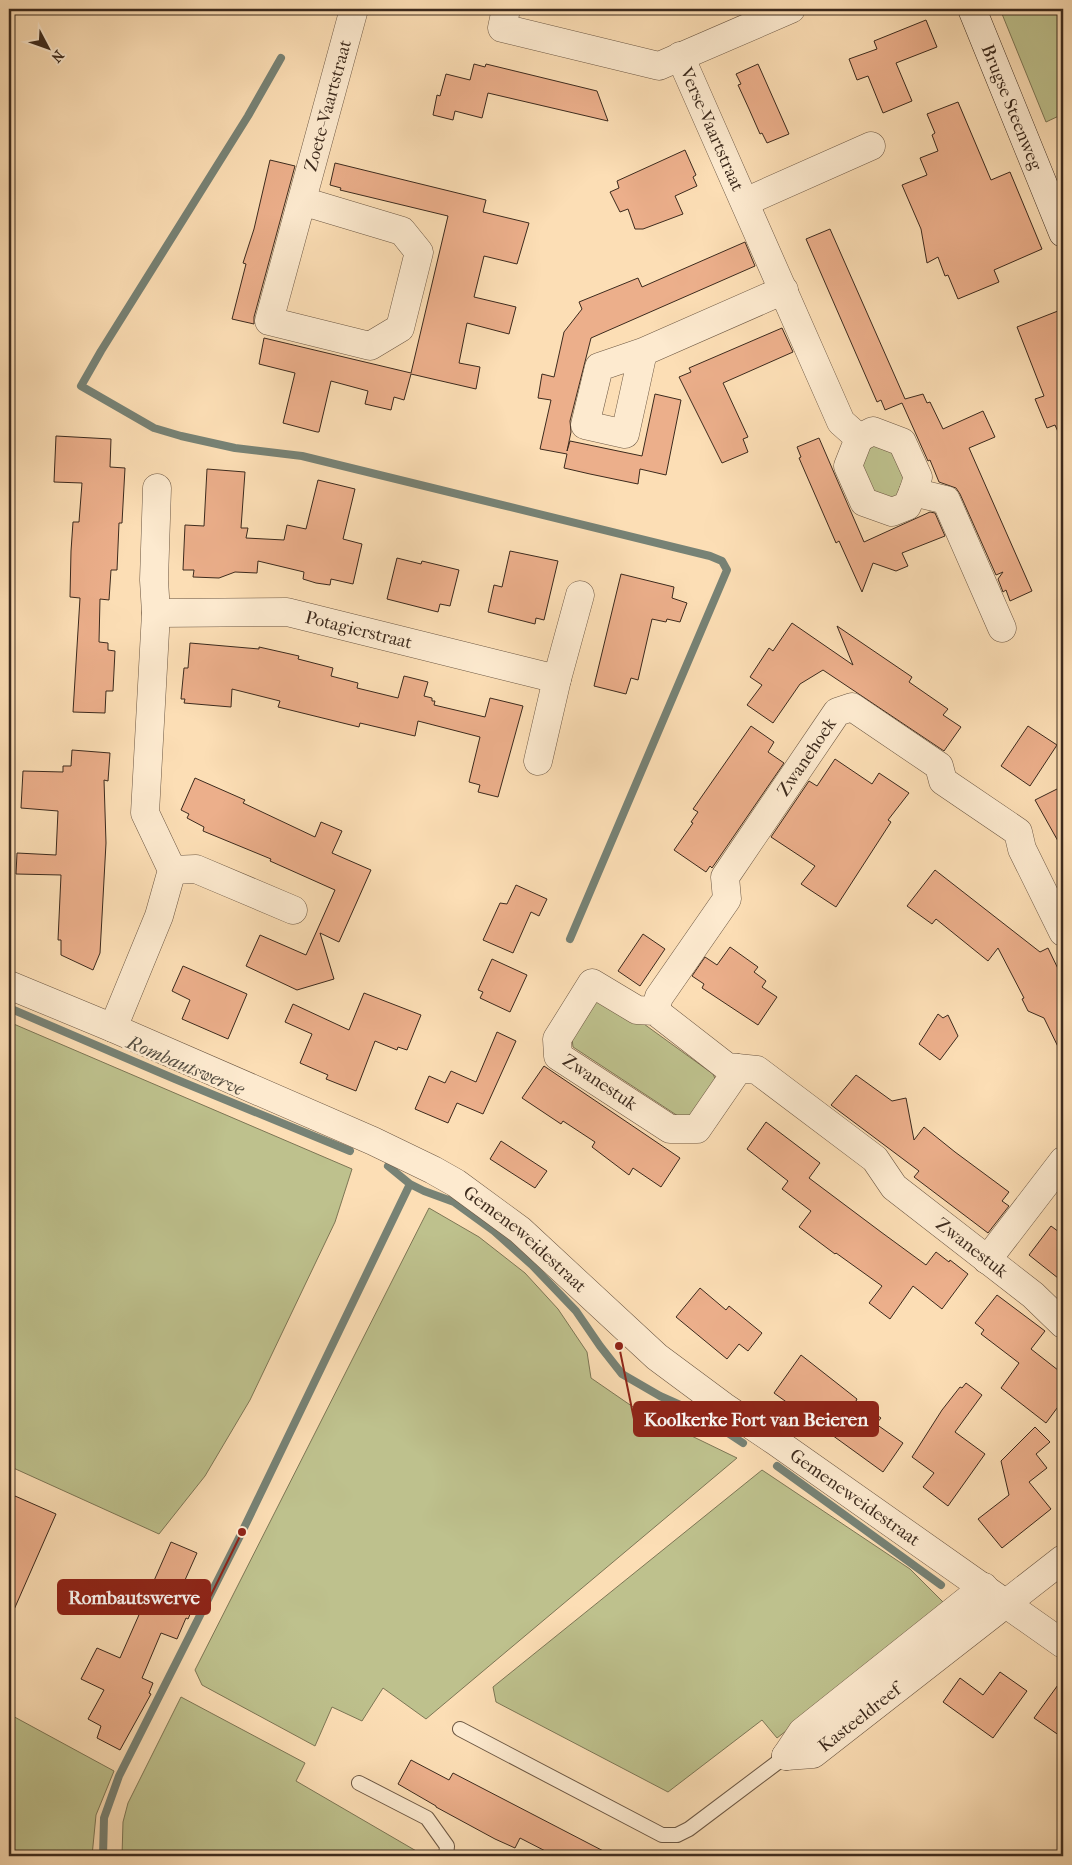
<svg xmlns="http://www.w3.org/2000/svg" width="1072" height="1865" viewBox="0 0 1072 1865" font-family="'IM FELL French Canon',serif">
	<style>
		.green { fill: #bec18d; stroke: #7d7655 }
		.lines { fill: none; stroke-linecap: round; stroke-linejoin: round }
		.stream { stroke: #778275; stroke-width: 8 }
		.building { fill: #ecaf8b; stroke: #3c2a1d }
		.lane-casing { stroke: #6c5743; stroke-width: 16 }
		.street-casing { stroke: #6c5743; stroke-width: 29 }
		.secondary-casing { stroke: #3c2a1d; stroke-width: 29 }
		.lane { stroke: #fdeacf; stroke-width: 14 }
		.street { stroke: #fdeacf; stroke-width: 28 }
		.secondary { stroke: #fdeacf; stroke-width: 28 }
		.labels { text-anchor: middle; stroke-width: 5; stroke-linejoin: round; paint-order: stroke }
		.street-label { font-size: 18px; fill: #3c2a1d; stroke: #fdeacf }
		.water-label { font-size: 19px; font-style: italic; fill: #554e42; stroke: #fdeacf }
		.leader { fill: none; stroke: #8f2418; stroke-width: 2 }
		.callout-dot { fill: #8f2418; stroke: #fdeacf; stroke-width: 2 }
		.callout { fill: #8f2418; stroke: #8f2418; stroke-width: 2 }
		.callout-label { font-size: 19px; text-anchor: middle; font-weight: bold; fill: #fff }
	</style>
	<rect width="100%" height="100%" fill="#fcdeb5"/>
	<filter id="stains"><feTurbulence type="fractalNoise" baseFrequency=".004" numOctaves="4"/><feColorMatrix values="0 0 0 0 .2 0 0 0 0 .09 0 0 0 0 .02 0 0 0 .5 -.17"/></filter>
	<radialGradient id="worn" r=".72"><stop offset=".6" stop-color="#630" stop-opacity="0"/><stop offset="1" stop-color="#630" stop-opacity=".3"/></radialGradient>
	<path class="green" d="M 1000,9 L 1063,9 L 1063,114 L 1046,122 Z
		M 873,444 L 893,450 L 906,478 L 898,498 L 893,502 L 872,493 L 858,466 L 866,446 Z
		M 598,998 L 608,998 L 713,1074 L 718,1085 L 694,1118 L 681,1118 L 573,1047 L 571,1030 Z
		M 9,1022 L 352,1169 L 335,1222 L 250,1400 L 205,1476 L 159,1534 L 9,1466 Z
		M 429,1208 L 479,1237 L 525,1273 L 558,1309 L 587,1352 L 591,1378 L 636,1409 L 737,1458 L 426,1719 L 383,1688 L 362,1721 L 332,1707 L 315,1746 L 202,1685 L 195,1670 Z
		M 762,1470 L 910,1569 L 947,1606 L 777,1738 L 762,1720 L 668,1792 L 496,1702 L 493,1687 Z
		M 181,1697 L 305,1763 L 296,1781 L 418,1852 L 422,1856 L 122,1856 L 123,1822 L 128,1803 Z
		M 9,1714 L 114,1771 L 96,1815 L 92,1856 L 9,1856 Z"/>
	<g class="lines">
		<path class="stream" d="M 281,58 L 248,116 L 101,351 L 81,386 L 154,428 L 181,436 L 235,448 L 302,456 L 710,556 L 722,561 L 727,570 L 570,939
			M 9,1008 L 175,1079 L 350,1151
			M 410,1184 L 424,1191 L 454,1202 L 494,1231 L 532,1265 L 576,1311 L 600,1346 L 622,1374 L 660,1396 L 696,1412 L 743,1443
			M 777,1466 L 941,1585
			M 103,1856 L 104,1818 L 119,1776 L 242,1532 L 410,1184 L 388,1166"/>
	</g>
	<path class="building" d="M 926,20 L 937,47 L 896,63 L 912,101 L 883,113 L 868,76 L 857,80 L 849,59 L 877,49 L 874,41 Z
		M 474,64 L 485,67 L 486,64 L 597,91 L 608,121 L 488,93 L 482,118 L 455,111 L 453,120 L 433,115 L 437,95 L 440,96 L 446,74 L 470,80 Z
		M 758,64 L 789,134 L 767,143 L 762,133 L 760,134 L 749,109 L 738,85 L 741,84 L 736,74 Z
		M 958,102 L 991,180 L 1010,172 L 1042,249 L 994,270 L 999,282 L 958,299 L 948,275 L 945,276 L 938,257 L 927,263 L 921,229 L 902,185 L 927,175 L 920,158 L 938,151 L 932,135 L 935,133 L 927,114 Z
		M 685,150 L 696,175 L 693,177 L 697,186 L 675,196 L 683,214 L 643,229 L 635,229 L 628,209 L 620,212 L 610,192 L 619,188 L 617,181 Z
		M 270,160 L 295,166 L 254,317 L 254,324 L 232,319 L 246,264 L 243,263 L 254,229 Z
		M 335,163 L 486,200 L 483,212 L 529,223 L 517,264 L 484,256 L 474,297 L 516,307 L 509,334 L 467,323 L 459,363 L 480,367 L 476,389 L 411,374 L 404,400 L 394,397 L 391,410 L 365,404 L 368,391 L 331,381 L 319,432 L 317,432 L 283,423 L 295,373 L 259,364 L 264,338 L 411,373 L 448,216 L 340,190 L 341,188 L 330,185 Z
		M 830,229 L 905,399 L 923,394 L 927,403 L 930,402 L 943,429 L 983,411 L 995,437 L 969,448 L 1032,591 L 1010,601 L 1006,590 L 1003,592 L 998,579 L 1003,572 L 996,575 L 960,494 L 956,488 L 939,482 L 930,460 L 928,461 L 902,403 L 885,410 L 881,400 L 877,402 L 806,239 Z
		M 745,242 L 755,266 L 591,338 L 570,421 L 571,432 L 567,451 L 570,441 L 642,456 L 655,394 L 681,400 L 666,475 L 640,469 L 638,484 L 590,474 L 564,468 L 567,454 L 540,449 L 551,400 L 538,398 L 542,374 L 554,377 L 564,332 L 582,309 L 579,302 L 638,278 L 642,287 Z
		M 1063,309 L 1063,441 L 1062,441 L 1055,425 L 1047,428 L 1035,399 L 1044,396 L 1017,327 Z
		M 782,328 L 793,352 L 723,383 L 748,437 L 743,439 L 748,452 L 722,463 L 679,377 L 691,372 L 689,368 Z
		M 56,436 L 111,439 L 110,467 L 125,468 L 122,523 L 119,523 L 117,570 L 111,570 L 109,600 L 100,599 L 99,642 L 108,643 L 108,650 L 115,651 L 113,691 L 106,691 L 105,713 L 73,712 L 80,598 L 70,597 L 71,551 L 73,522 L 79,522 L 82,483 L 54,482 Z
		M 819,438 L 864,542 L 930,512 L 935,513 L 945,536 L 902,553 L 908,566 L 896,571 L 873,563 L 862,592 L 839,541 L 836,543 L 799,458 L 801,457 L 797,447 Z
		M 207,469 L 245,472 L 241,528 L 248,528 L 246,538 L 284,540 L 287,525 L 306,529 L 318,480 L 355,489 L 343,539 L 362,544 L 353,584 L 331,579 L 330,585 L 316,583 L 303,579 L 304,572 L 258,561 L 257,573 L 235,572 L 219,578 L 193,577 L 194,570 L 183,570 L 185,525 L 204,526 Z
		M 510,551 L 558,561 L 544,620 L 536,618 L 535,624 L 488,612 L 494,585 L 502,587 Z
		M 397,558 L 421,564 L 422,561 L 459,570 L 450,606 L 440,604 L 438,612 L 387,599 Z
		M 621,574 L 674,587 L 672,598 L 687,603 L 680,622 L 667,619 L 666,622 L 652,619 L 638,680 L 631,678 L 626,694 L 594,686 Z
		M 792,623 L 853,665 L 837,626 L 912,677 L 909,682 L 948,709 L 943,715 L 961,727 L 944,751 L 823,670 L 800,684 L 773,723 L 747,705 L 762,685 L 750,677 L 769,648 L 773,651 Z
		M 190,643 L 259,649 L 259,647 L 299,656 L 298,659 L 333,668 L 331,676 L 358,683 L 357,688 L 398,698 L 404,676 L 428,682 L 424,696 L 432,698 L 432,701 L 435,701 L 434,705 L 485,717 L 490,698 L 523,706 L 498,797 L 478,792 L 480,785 L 469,782 L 480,737 L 418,721 L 415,736 L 360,723 L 359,727 L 278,707 L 280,701 L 232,689 L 231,707 L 184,703 L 185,699 L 181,699 L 184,668 L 188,668 Z
		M 751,726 L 774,742 L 768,752 L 784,763 L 712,868 L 710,866 L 706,872 L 674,850 L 693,823 L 691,822 L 698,812 L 693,809 Z
		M 1028,726 L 1057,745 L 1030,786 L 1001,766 Z
		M 72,750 L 110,753 L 108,781 L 104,780 L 106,843 L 100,953 L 93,970 L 61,955 L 61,940 L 58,940 L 61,875 L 16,874 L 17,853 L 56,855 L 58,811 L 21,808 L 23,771 L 63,772 L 63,766 L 71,766 Z
		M 835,759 L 872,784 L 879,773 L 909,793 L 888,820 L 891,822 L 836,907 L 801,884 L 815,866 L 771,837 L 809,781 L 817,786 Z
		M 195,778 L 245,800 L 243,803 L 315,837 L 321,822 L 342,831 L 332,853 L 371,870 L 339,942 L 320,933 L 334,979 L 297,990 L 246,966 L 260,935 L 306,955 L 335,890 L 270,861 L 271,859 L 203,831 L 204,827 L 187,818 L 189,814 L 181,810 Z
		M 1063,786 L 1063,850 L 1035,800 Z
		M 935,870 L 1040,952 L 1048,948 L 1063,979 L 1063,1057 L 1044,1018 L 1028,1011 L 1022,999 L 1024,998 L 998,948 L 988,961 L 936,919 L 932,924 L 907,906 Z
		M 516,885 L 547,899 L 539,916 L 531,912 L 513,953 L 483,940 L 500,903 L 507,904 Z
		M 643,934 L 665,949 L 640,986 L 618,971 Z
		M 730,947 L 758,967 L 754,972 L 766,981 L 762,987 L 777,997 L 758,1025 L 702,988 L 704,984 L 692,976 L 705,957 L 717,965 Z
		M 492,959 L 527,975 L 510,1012 L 480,998 L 483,992 L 478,990 Z
		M 183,966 L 247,994 L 228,1039 L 182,1019 L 190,1000 L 172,991 Z
		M 364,993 L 421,1015 L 407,1050 L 398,1047 L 397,1050 L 375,1041 L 356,1091 L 326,1079 L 328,1075 L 300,1063 L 312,1034 L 285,1022 L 293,1004 L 349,1030 Z
		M 938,1014 L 943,1018 L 948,1015 L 958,1036 L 940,1060 L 919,1044 Z
		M 497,1032 L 516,1041 L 483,1114 L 457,1103 L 448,1123 L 415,1109 L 429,1076 L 445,1083 L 451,1071 L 476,1082 Z
		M 544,1066 L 680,1158 L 661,1187 L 633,1168 L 629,1175 L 592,1147 L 595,1142 L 563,1121 L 561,1124 L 522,1098 Z
		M 856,1075 L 892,1101 L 906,1098 L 914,1140 L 924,1127 L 955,1152 L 1009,1192 L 1002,1201 L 1009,1206 L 988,1233 L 914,1177 L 919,1171 L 831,1105 Z
		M 766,1122 L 820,1163 L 809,1178 L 881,1232 L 926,1265 L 936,1252 L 949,1262 L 950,1260 L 968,1274 L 942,1309 L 913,1286 L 890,1319 L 869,1303 L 882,1286 L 836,1253 L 835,1254 L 799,1227 L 811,1211 L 782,1189 L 788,1181 L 747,1149 Z
		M 501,1141 L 547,1171 L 535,1188 L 490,1159 Z
		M 1051,1226 L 1063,1235 L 1063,1282 L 1029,1255 Z
		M 700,1288 L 726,1310 L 729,1306 L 762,1333 L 748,1351 L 739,1344 L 727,1359 L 676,1317 Z
		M 997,1295 L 1045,1331 L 1031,1349 L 1063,1374 L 1063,1400 L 1046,1423 L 1001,1388 L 1019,1363 L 981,1334 L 984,1330 L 975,1323 Z
		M 801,1355 L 857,1399 L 856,1401 L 881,1418 L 876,1424 L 903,1443 L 883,1472 L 774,1393 Z
		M 966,1383 L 982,1395 L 955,1432 L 985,1454 L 948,1506 L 923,1487 L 934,1473 L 912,1457 L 942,1410 L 960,1387 L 962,1388 Z
		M 1035,1427 L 1050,1442 L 1036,1454 L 1047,1468 L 1029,1482 L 1051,1509 L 1002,1548 L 978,1519 L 1009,1495 L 1001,1461 Z
		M 15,1496 L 56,1514 L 9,1621 L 9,1510 Z
		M 171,1542 L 197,1553 L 185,1580 L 202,1587 L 188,1619 L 186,1618 L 177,1639 L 161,1633 L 142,1678 L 153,1683 L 149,1693 L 151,1694 L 120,1750 L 97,1738 L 101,1726 L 88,1719 L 104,1690 L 81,1679 L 97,1648 L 120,1658 Z
		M 1000,1672 L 1027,1691 L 993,1738 L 943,1702 L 960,1678 L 983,1695 Z
		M 1063,1678 L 1063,1738 L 1034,1718 Z
		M 411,1760 L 449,1780 L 453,1773 L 613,1856 L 555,1856 L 520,1838 L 515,1848 L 495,1839 L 436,1807 L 436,1806 L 398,1784 Z"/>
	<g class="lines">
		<defs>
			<path id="lane" d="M 460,1729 L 662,1835 L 677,1835 L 689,1829 L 786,1756
				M 359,1783 L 427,1818 L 447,1846 L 446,1856"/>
			<g id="street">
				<path d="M 506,9 L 502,28 L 659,66 L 791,9"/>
				<path id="s1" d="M 680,56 L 841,422 L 859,438 L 848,466 L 864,502 L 892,512 L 907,506 L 913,492 L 946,500 L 1002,628"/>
				<path id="s2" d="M 302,201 L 402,231 L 419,252 L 400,328 L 370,346 L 269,321 L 354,9"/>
				<path d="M 745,202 L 871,146"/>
				<path d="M 643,352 L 599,367 L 585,425 L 625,434 L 643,352 L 784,290"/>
				<path d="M 859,438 L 873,431 L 902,442 L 918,477 L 913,492"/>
				<path id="s3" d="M 156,613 L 287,612 L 557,679"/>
				<path d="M 538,761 L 557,679 L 580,595"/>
				<path d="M 172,870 L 196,869 L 293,910"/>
				<path id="s4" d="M 9,985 L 113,1028 L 373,1141 L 433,1170 L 456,1183 L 520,1230 L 657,1357 L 723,1406 L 775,1441 L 1063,1644"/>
				<path id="s5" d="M 655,1011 L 659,997 L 727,899 L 725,877 L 837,712 L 852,707 L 939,766 L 943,781 L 1018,832 L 1022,849 L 1063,932"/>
				<path d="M 113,1028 L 159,916 L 172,870 L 145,813 L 156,613 L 154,580 L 157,488"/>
				<path id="s6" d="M 739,1068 L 697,1129 L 670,1129 L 558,1056 L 557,1039 L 592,983 L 637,1010 L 655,1011 L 727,1067 L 757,1070 L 875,1159 L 894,1187 L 1033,1295 L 1063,1324"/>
				<path d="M 987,1260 L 1063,1161"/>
				<path id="s7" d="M 786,1756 L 813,1754 L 1063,1559"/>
				<path d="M 786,1756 L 802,1732 L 984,1587"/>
			</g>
			<g id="secondary">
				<path id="s8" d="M 972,9 L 1063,233"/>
			</g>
		</defs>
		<use href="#lane" class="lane-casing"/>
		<use href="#street" class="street-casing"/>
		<use href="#secondary" class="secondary-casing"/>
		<use href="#lane" class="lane"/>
		<use href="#street" class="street"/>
		<use href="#secondary" class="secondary"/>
	</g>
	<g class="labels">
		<g class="street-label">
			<text dy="6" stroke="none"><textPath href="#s2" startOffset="572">Zoete-Vaartstraat</textPath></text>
			<text dy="6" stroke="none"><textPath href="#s8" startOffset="106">Brugse Steenweg</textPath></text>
			<text dy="6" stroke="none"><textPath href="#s1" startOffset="80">Verse-Vaartstraat</textPath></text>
			<text dy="6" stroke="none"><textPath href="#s3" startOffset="205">Potagierstraat</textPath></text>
			<text dy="6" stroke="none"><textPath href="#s5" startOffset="301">Zwanehoek</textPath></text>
			<text transform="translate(600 1082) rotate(34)" y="6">Zwanestuk</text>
			<text dy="6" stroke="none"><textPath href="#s4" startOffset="578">Gemeneweidestraat</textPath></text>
			<text dy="6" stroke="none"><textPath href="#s6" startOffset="790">Zwanestuk</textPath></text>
			<text dy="6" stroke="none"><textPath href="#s4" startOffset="998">Gemeneweidestraat</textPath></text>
			<text dy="6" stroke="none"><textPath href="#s7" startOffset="86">Kasteeldreef</textPath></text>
		</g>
		<g class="water-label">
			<text transform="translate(186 1065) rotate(23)" y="7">Rombautswerve</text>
		</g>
	</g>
	<path class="leader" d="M619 1346L634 1419M242 1532L210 1597"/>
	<g class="callout-dot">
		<circle cx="619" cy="1346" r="5"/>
		<circle cx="242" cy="1532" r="5"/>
	</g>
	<g class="callout">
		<rect x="634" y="1402" width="244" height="34" rx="5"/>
		<rect x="58" y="1580" width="152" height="34" rx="5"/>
	</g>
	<g class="callout-label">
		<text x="756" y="1426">Koolkerke Fort van Beieren</text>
		<text x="134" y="1604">Rombautswerve</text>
	</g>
	<rect width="1072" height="1865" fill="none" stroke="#fcdeb5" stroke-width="30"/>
	<rect x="10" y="10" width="1052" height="1845" fill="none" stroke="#3c2a1d" stroke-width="2.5"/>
	<rect x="15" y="15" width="1042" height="1835" fill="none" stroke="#3c2a1d"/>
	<g transform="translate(48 48) rotate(131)" stroke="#fdeacf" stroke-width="4" paint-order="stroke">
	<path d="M0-4L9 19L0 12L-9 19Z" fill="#3c2a1d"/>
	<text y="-8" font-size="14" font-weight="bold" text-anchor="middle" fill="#3c2a1d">N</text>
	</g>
	<rect width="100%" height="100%" filter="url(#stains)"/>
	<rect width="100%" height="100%" fill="url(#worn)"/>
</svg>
